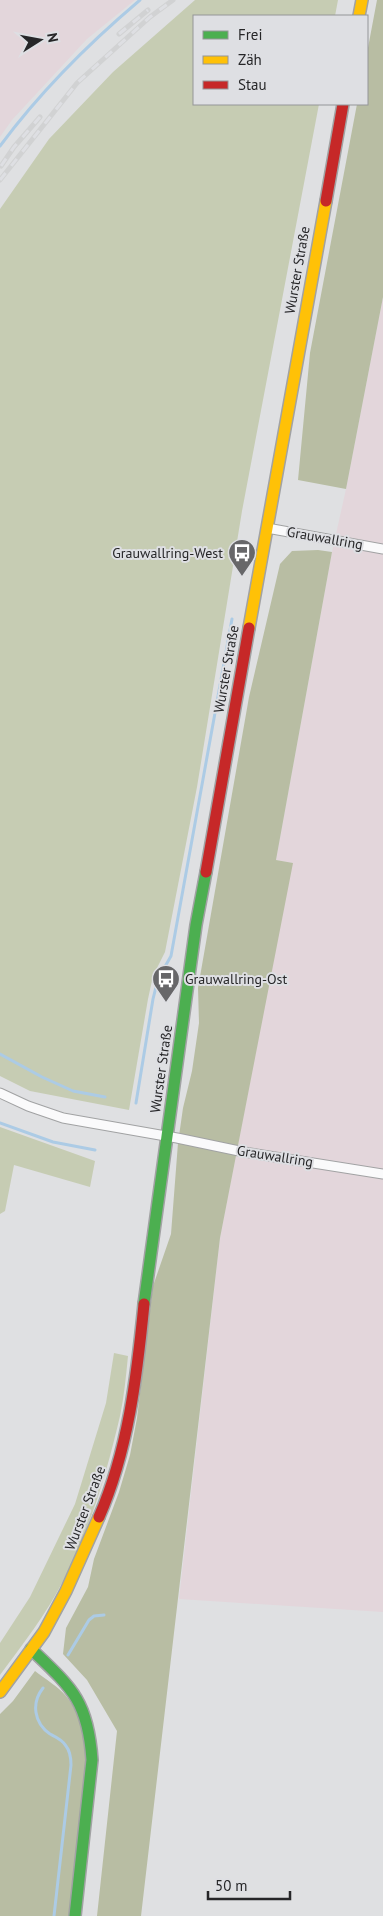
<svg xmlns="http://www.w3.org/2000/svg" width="383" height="1916" viewBox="0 0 383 1916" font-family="'PT Sans',sans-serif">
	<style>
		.industrial { fill: #e3d6db }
		.green { fill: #c6ccb3 }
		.forest { fill: #b8bda3 }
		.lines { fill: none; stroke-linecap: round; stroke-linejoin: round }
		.stream { stroke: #accbe5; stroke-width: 3 }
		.street-casing { stroke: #a1a2a3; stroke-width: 11 }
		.fast-casing { stroke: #a1a2a3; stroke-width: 14 }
		.slow-casing { stroke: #a1a2a3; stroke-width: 14 }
		.jam-casing { stroke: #a1a2a3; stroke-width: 14 }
		.street { stroke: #fafafb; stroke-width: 9 }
		.fast { stroke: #4caf50; stroke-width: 11 }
		.slow { stroke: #ffc107; stroke-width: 11 }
		.jam { stroke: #c62828; stroke-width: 11 }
		.rail-casing { stroke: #d1d2d3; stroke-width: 5 }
		.rail { stroke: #dedfe3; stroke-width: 3; stroke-dasharray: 9; stroke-linecap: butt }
		.labels { text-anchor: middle; stroke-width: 4; stroke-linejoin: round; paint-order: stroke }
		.street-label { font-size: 14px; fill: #262628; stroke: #dedfe3 }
		.poi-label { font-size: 14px; fill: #262628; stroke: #dedfe3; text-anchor: end }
	</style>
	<rect width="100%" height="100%" fill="#dfe0e2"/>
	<path class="industrial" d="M 0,0 L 135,0 L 87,39 L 12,120 L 0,137 Z
		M 383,297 L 383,1612 L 179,1599 L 220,1238 L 292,863 L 276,860 L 332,552 L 346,489 Z"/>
	<path class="green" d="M 195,0 L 338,0 L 335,16 L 194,16 L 194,104 L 319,104 L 242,511 L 197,787 L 165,952 L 153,976 L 148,999 L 129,1110 L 30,1091 L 0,1076 L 0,209 L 49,139 L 113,72 Z
		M 0,1127 L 95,1161 L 90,1187 L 14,1165 L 5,1211 L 0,1214 Z
		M 114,1353 L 128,1356 C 126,1376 124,1397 120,1416 C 107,1472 90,1530 63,1581 C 46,1615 22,1645 0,1675 L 0,1643 L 30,1597 L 75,1504 L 106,1403 Z"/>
	<path class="forest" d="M 377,0 L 383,0 L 383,297 L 346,489 L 298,480 L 310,353 L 357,104 L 367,104 L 367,53 Z
		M 318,550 L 332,552 L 276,860 L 293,863 L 220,1238 L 141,1916 L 97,1916 L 117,1731 L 87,1680 L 63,1654 L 66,1628 L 88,1587 L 94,1559 L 119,1492 L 130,1455 L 137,1418 L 153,1286 L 171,1234 L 178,1143 L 183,1108 L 192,1071 L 199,1023 L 198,988 L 249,697 L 280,564 L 292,551 Z
		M 35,1671 C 45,1679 59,1687 66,1696 C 83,1717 86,1742 86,1768 L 70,1916 L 0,1916 L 0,1714 L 13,1701 Z"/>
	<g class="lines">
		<path class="stream" d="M 0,146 C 40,92 88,44 140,0
			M 0,1054 L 42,1077 L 73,1091 L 105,1097
			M 136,1103 L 153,999 L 158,979 L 171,956 L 232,619
			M 0,1123 L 53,1142 L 95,1150
			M 68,1655 L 89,1620 L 94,1616 L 104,1615
			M 43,1688 C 31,1703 34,1723 50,1734 C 56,1737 63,1740 66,1746 C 70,1751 71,1759 71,1765 L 54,1916"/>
		<defs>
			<path id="street" d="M 267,528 L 383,549
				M 0,1093 L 28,1106 L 63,1118 L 177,1138 L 244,1152 L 383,1174"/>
			<path id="fast" d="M 144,1304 L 196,925 L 206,872
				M 31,1649 C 72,1688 88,1701 92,1760 L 75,1916"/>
			<path id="slow" d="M 359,16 L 362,0
				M 249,628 L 326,201
				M 0,1692 L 44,1632 L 66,1591 L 99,1517"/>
			<path id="jam" d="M 326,201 L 343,104
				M 206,872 L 249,628
				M 99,1517 C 128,1451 137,1376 144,1304"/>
		</defs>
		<use href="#street" class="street-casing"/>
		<use href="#fast" class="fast-casing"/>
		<use href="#slow" class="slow-casing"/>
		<use href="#jam" class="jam-casing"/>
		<use href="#street" class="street"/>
		<use href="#fast" class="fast"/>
		<use href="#slow" class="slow"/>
		<use href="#jam" class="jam"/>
		<defs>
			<path id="rail" d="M 119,34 L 148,10
				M 1,166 L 14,147 L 40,117
				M 0,180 L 77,83 L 150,17 L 173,0"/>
		</defs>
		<use href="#rail" class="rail-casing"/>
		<use href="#rail" class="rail"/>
	</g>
	<defs>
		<symbol id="bus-pin" viewBox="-11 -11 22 30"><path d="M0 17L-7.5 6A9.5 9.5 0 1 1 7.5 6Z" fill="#676769" stroke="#dedfe3"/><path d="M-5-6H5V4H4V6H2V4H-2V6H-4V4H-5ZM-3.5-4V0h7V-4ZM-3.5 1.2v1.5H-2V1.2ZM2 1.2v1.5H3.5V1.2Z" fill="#fff"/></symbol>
	</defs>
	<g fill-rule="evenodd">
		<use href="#bus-pin" x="226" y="537" width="32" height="43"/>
		<use href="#bus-pin" x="150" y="963" width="32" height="43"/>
	</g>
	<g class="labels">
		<g class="street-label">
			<text transform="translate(297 270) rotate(-80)" y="5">Wurster Straße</text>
			<text transform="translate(325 538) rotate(10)" y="5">Grauwallring</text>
			<text transform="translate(226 669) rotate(-80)" y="5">Wurster Straße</text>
			<text transform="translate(161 1069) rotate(-82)" y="5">Wurster Straße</text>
			<text transform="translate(275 1156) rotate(9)" y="5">Grauwallring</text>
			<text transform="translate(85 1508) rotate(-69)" y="5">Wurster Straße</text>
		</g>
		<g class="poi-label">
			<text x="223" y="558">Grauwallring-West</text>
			<text x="185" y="984" text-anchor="start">Grauwallring-Ost</text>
		</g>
	</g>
	<rect x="193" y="15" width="175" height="90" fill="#dedfe3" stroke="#949598"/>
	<rect x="203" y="31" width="25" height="8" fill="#4caf50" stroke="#949598"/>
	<text x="238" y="40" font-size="15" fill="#262628">Frei</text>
	<rect x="203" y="56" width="25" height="8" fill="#ffc107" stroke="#949598"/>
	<text x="238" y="65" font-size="15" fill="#262628">Zäh</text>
	<rect x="203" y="81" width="25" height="8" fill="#c62828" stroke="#949598"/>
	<text x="238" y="90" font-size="15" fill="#262628">Stau</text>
	<g transform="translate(40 40) rotate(79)" stroke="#dedfe3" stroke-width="4" paint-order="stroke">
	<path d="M0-4L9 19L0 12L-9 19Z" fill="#262628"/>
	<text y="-8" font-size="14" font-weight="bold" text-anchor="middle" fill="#262628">N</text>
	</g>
	<path d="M208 1891v8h82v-8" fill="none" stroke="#262628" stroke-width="2.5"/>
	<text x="215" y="1891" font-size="15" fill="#262628" stroke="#dedfe3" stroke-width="4" paint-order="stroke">50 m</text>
</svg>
